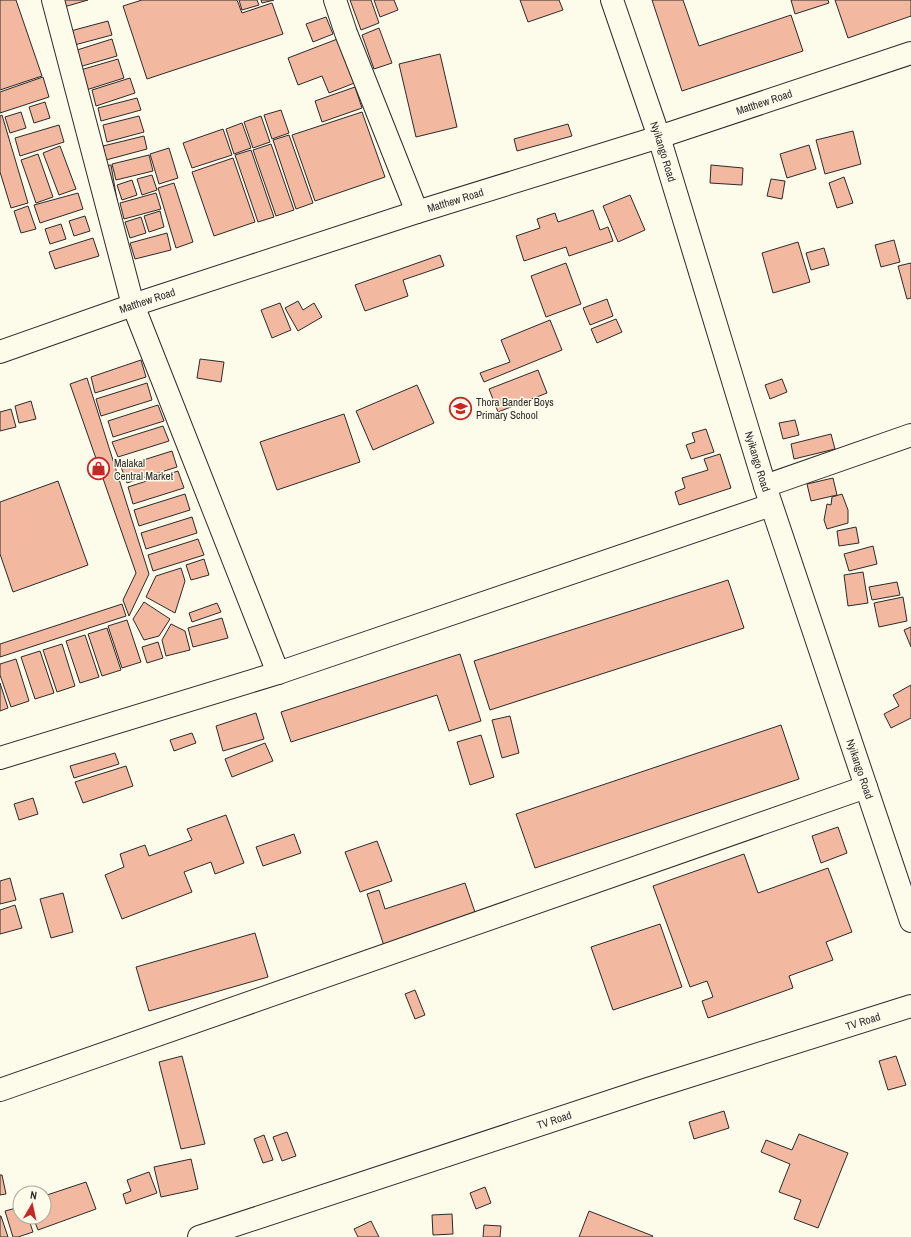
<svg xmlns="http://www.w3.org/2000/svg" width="911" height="1237" viewBox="0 0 911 1237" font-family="'Archivo Narrow',sans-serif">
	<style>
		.building { fill: #f2b8a0; stroke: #2b2b2b }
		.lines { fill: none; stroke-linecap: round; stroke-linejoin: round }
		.minor-casing { stroke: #2b2b2b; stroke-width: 24 }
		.minor { stroke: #fdfbea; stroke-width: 22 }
		.labels { text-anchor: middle; stroke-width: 3; stroke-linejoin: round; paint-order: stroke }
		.street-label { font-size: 11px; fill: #2b2b2b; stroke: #fdfbea }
		.poi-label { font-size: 11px; fill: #2b2b2b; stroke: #fdfbea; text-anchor: start }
	</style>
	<rect width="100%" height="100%" fill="#fdfbea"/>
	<path class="building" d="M 0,0 L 16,0 L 42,76 L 0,90 Z
		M 62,0 L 88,0 L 64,7 Z
		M 142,0 L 237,0 L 242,13 L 272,3 L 283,34 L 147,79 L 123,6 Z
		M 239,0 L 257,0 L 259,5 L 242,10 Z
		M 261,0 L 274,0 L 262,3 Z
		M 350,0 L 371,0 L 379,23 L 361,30 Z
		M 374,0 L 394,0 L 398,10 L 380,17 Z
		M 520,0 L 559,0 L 563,10 L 528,22 Z
		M 652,0 L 683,0 L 699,46 L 791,15 L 803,51 L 682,91 Z
		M 791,0 L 828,0 L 829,3 L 795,14 Z
		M 835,0 L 911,0 L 911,16 L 848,38 Z
		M 326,17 L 333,34 L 313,42 L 306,24 Z
		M 108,21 L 112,35 L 67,47 L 63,33 Z
		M 379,28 L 392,63 L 374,69 L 362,35 Z
		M 340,38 L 357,82 L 329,93 L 322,76 L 298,85 L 288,58 Z
		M 112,39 L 117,56 L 79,67 L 74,51 Z
		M 440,54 L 457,127 L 416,137 L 399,64 Z
		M 118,59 L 124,78 L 83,91 L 77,71 Z
		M 43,77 L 49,97 L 0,113 L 0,92 Z
		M 130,78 L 135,93 L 96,106 L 92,90 Z
		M 355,87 L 362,108 L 322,122 L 315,101 Z
		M 137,98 L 141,110 L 101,121 L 98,108 Z
		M 45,102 L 50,118 L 34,123 L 29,107 Z
		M 281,110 L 289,133 L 272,139 L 264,115 Z
		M 21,112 L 26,128 L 10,133 L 5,117 Z
		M 362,112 L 385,177 L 315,201 L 292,135 Z
		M 2,115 L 28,203 L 11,208 L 0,172 L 0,116 Z
		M 139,116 L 144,132 L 107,142 L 103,125 Z
		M 261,116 L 270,142 L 253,148 L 244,122 Z
		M 242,123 L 251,148 L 234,154 L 226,129 Z
		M 568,124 L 572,136 L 517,151 L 514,139 Z
		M 59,125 L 64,142 L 20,156 L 15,138 Z
		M 223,129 L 232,155 L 192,168 L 183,143 Z
		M 853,131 L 861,164 L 825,174 L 816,140 Z
		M 289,135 L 313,203 L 296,209 L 273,140 Z
		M 144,136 L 147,149 L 106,160 L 103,146 Z
		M 271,144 L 294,210 L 276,216 L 253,150 Z
		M 809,145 L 816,169 L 787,178 L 780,154 Z
		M 60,146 L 76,189 L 59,195 L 43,153 Z
		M 169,148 L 178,178 L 159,184 L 150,154 Z
		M 251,150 L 274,217 L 258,222 L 235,155 Z
		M 38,154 L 53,197 L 36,203 L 21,160 Z
		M 149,155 L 153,171 L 116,180 L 112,164 Z
		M 233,158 L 255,222 L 214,236 L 192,172 Z
		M 111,165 L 117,200 L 103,166 Z
		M 711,165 L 743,168 L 742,185 L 710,183 Z
		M 152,175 L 157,190 L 142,195 L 137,179 Z
		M 844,177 L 853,203 L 837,208 L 829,183 Z
		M 771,179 L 785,181 L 782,199 L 767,196 Z
		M 132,180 L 137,195 L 122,200 L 117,185 Z
		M 174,183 L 193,242 L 176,248 L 158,188 Z
		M 78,193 L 83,209 L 40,223 L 34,205 Z
		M 156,193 L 161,209 L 124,219 L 120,203 Z
		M 630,195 L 645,230 L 618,242 L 603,206 Z
		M 28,206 L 36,229 L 21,233 L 14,211 Z
		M 593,210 L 600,230 L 608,227 L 613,241 L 569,256 L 566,247 L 524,261 L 516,236 L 540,228 L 537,219 L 555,213 L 558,222 Z
		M 160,211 L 164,227 L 149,232 L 144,216 Z
		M 85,216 L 90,231 L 74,236 L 69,221 Z
		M 141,217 L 146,233 L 130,238 L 125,222 Z
		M 61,224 L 66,239 L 50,244 L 45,229 Z
		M 167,233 L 171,250 L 135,259 L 130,243 Z
		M 93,238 L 99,256 L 55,269 L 49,252 Z
		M 894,240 L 900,262 L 881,267 L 875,245 Z
		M 798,242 L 810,282 L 773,293 L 762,253 Z
		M 824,248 L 829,265 L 811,270 L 806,253 Z
		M 440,255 L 444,266 L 403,280 L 408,296 L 365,311 L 355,285 Z
		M 566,263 L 581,304 L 546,317 L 531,276 Z
		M 911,263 L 911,298 L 907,299 L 898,266 Z
		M 607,299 L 613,316 L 590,325 L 583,308 Z
		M 298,301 L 303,310 L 314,303 L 322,317 L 298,331 L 285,308 Z
		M 280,303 L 291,330 L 272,338 L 261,310 Z
		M 616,319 L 622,332 L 597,343 L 591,329 Z
		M 550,320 L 562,350 L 484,382 L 480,373 L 510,362 L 501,340 Z
		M 200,359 L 224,362 L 221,382 L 197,378 Z
		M 141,360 L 146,377 L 95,393 L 91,377 Z
		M 538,370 L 547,393 L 498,412 L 489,389 Z
		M 87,378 L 149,574 L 129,616 L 123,600 L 136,573 L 70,384 Z
		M 782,379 L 787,392 L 770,399 L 765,385 Z
		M 147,383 L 152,400 L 101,416 L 96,399 Z
		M 417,385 L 434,423 L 373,450 L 356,411 Z
		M 31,401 L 36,419 L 19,423 L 15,406 Z
		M 158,405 L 164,421 L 113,437 L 108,421 Z
		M 11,409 L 16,427 L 0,431 L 0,412 Z
		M 344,414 L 360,462 L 277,490 L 260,442 Z
		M 795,420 L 799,435 L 783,439 L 779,423 Z
		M 163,426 L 169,441 L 118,457 L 112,442 Z
		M 706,429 L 714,452 L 691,459 L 686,445 L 695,442 L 692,433 Z
		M 831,434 L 835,449 L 794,459 L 791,444 Z
		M 172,451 L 177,467 L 127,483 L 121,467 Z
		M 720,454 L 731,488 L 679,505 L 675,492 L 685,488 L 682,478 L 708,470 L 704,459 Z
		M 178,471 L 184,488 L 133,504 L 128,487 Z
		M 833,478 L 837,495 L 811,501 L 807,484 Z
		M 58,481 L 88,565 L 13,592 L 0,554 L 0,502 Z
		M 185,494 L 190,510 L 139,526 L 134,510 Z
		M 842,494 L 848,510 L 848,523 L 827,529 L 824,520 L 827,504 L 831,505 L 832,497 Z
		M 192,517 L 197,533 L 146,549 L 141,533 Z
		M 856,527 L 859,543 L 839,546 L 837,531 Z
		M 198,539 L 204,555 L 153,571 L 148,555 Z
		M 873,546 L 877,564 L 849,571 L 844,554 Z
		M 204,559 L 209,575 L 191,580 L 186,565 Z
		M 181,568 L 185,581 L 175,613 L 146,597 L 156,576 Z
		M 863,572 L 868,603 L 848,606 L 844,575 Z
		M 728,580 L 744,628 L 490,710 L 474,661 Z
		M 897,582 L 900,595 L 872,600 L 869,587 Z
		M 903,597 L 907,621 L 879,627 L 874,603 Z
		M 144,602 L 170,619 L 159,636 L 144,640 L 133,619 Z
		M 217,603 L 221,612 L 192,622 L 189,613 Z
		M 122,604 L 126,616 L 0,657 L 0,644 Z
		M 222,618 L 228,638 L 193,647 L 188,628 Z
		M 127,620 L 141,662 L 122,668 L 108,626 Z
		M 171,624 L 185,631 L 190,650 L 166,656 L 162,640 Z
		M 911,627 L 911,647 L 904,630 Z
		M 107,628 L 121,670 L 102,676 L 88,634 Z
		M 85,635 L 99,677 L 80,683 L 66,641 Z
		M 158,642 L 163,658 L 147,663 L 142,647 Z
		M 62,644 L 75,686 L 57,692 L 43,650 Z
		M 40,651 L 54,693 L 35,699 L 21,657 Z
		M 460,654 L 481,721 L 449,731 L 437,695 L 291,742 L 281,712 Z
		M 16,659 L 29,701 L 11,707 L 0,675 L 0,664 Z
		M 0,683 L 8,708 L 0,711 Z
		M 911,685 L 911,718 L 891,728 L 884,714 L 899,706 L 893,695 Z
		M 256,713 L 264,739 L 223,751 L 216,726 Z
		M 510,716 L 519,753 L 502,758 L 492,720 Z
		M 781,725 L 799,779 L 535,868 L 516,814 Z
		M 192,733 L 196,743 L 174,751 L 170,740 Z
		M 481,735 L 494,777 L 470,785 L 457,742 Z
		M 265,743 L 273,761 L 232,777 L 225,759 Z
		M 115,753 L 119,764 L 74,778 L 70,766 Z
		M 126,766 L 133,786 L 83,803 L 75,782 Z
		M 33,798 L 38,814 L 19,820 L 14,804 Z
		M 226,815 L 244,863 L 215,874 L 211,862 L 184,872 L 192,892 L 122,919 L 105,875 L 124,867 L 120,854 L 145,845 L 149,856 L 192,840 L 187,829 Z
		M 838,827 L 847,853 L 821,863 L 812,836 Z
		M 294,834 L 301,853 L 263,866 L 256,847 Z
		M 377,841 L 392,881 L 360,892 L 345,852 Z
		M 744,854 L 758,893 L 828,868 L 852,932 L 826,942 L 833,960 L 789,976 L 793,988 L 708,1018 L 702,1001 L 713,997 L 707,981 L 690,987 L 653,886 Z
		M 10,878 L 16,900 L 0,904 L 0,881 Z
		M 465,883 L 477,918 L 385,949 L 367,894 L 379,890 L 385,909 Z
		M 63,893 L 73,932 L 51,938 L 40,899 Z
		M 15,905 L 22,928 L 0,934 L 0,910 Z
		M 660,924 L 682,987 L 613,1010 L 591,947 Z
		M 255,933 L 268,977 L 149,1011 L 136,967 Z
		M 415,990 L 425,1015 L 415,1019 L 405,994 Z
		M 182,1056 L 205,1144 L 181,1149 L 159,1062 Z
		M 896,1056 L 906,1085 L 888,1090 L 879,1061 Z
		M 724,1111 L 729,1128 L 694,1139 L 689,1122 Z
		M 287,1132 L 296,1156 L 282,1161 L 273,1137 Z
		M 799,1134 L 848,1153 L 818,1228 L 794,1219 L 801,1200 L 779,1192 L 790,1164 L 761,1152 L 766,1140 L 792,1150 Z
		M 264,1135 L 273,1160 L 263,1163 L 254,1139 Z
		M 191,1159 L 198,1189 L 161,1197 L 154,1167 Z
		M 149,1172 L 157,1193 L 126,1204 L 123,1194 L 131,1191 L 127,1180 Z
		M 0,1175 L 2,1175 L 6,1194 L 0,1195 Z
		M 86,1182 L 96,1209 L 38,1230 L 33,1217 L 44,1217 L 44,1196 Z
		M 485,1187 L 491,1203 L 476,1209 L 470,1193 Z
		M 20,1207 L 20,1217 L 28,1217 L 33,1232 L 18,1237 L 13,1237 L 5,1211 Z
		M 589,1211 L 653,1236 L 652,1237 L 579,1237 Z
		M 452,1214 L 453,1234 L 433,1235 L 432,1215 Z
		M 0,1216 L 1,1216 L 8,1237 L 0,1237 Z
		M 371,1221 L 379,1237 L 358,1237 L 354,1229 Z
		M 484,1225 L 501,1226 L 500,1237 L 483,1237 Z"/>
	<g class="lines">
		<defs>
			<g id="minor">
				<path d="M 53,0 L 133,305 L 278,673"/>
				<path d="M 335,0 L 346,33 L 417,212"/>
				<path id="s1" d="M 612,0 L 659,137 L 765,486 L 911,921"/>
				<path id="s2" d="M 0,352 L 133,305 L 417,212 L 659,137 L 911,53"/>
				<path d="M 765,486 L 911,435"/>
				<path d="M 0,758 L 278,673 L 771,505"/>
				<path d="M 0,1090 L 866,787"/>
				<path id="s3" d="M 199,1237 L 648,1089 L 911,1006"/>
			</g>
		</defs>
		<use href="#minor" class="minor-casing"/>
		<use href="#minor" class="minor"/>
	</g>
	<defs>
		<symbol id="school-ring" viewBox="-11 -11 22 22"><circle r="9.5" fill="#fdfbea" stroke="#c62828" stroke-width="1.5"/><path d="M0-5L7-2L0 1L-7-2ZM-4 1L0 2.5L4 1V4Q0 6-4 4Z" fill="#c62828"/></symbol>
		<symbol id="shop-ring" viewBox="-11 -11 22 22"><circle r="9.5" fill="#fdfbea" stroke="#c62828" stroke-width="1.5"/><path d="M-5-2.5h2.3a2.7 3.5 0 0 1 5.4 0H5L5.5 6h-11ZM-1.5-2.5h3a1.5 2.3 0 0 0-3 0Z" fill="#c62828"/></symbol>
	</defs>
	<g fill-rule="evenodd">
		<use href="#school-ring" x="448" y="396" width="25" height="25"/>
		<use href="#shop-ring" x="86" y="456" width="25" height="25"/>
	</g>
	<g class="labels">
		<g class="street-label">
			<text dy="4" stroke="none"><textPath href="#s2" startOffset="804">Matthew Road</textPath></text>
			<text dy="4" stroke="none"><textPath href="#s1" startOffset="160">Nyikango Road</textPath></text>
			<text dy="4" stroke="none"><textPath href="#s2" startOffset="480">Matthew Road</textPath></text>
			<text dy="4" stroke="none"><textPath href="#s2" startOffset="156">Matthew Road</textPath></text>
			<text dy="4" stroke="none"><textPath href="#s1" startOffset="484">Nyikango Road</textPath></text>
			<text dy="4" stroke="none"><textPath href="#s1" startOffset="808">Nyikango Road</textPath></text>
			<text dy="4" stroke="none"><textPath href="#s3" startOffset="698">TV Road</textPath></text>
			<text dy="4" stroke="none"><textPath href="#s3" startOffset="374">TV Road</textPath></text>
		</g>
		<g class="poi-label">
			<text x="476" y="406">Thora Bander Boys<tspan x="476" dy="13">Primary School</tspan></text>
			<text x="114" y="467">Malakal<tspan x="114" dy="13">Central Market</tspan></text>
		</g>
	</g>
	<g transform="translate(32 1205) rotate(9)"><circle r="19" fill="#fdfbea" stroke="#a9a89e"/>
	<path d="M0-3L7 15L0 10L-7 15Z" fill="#c62828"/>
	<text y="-6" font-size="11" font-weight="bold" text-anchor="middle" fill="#2b2b2b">N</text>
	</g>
</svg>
